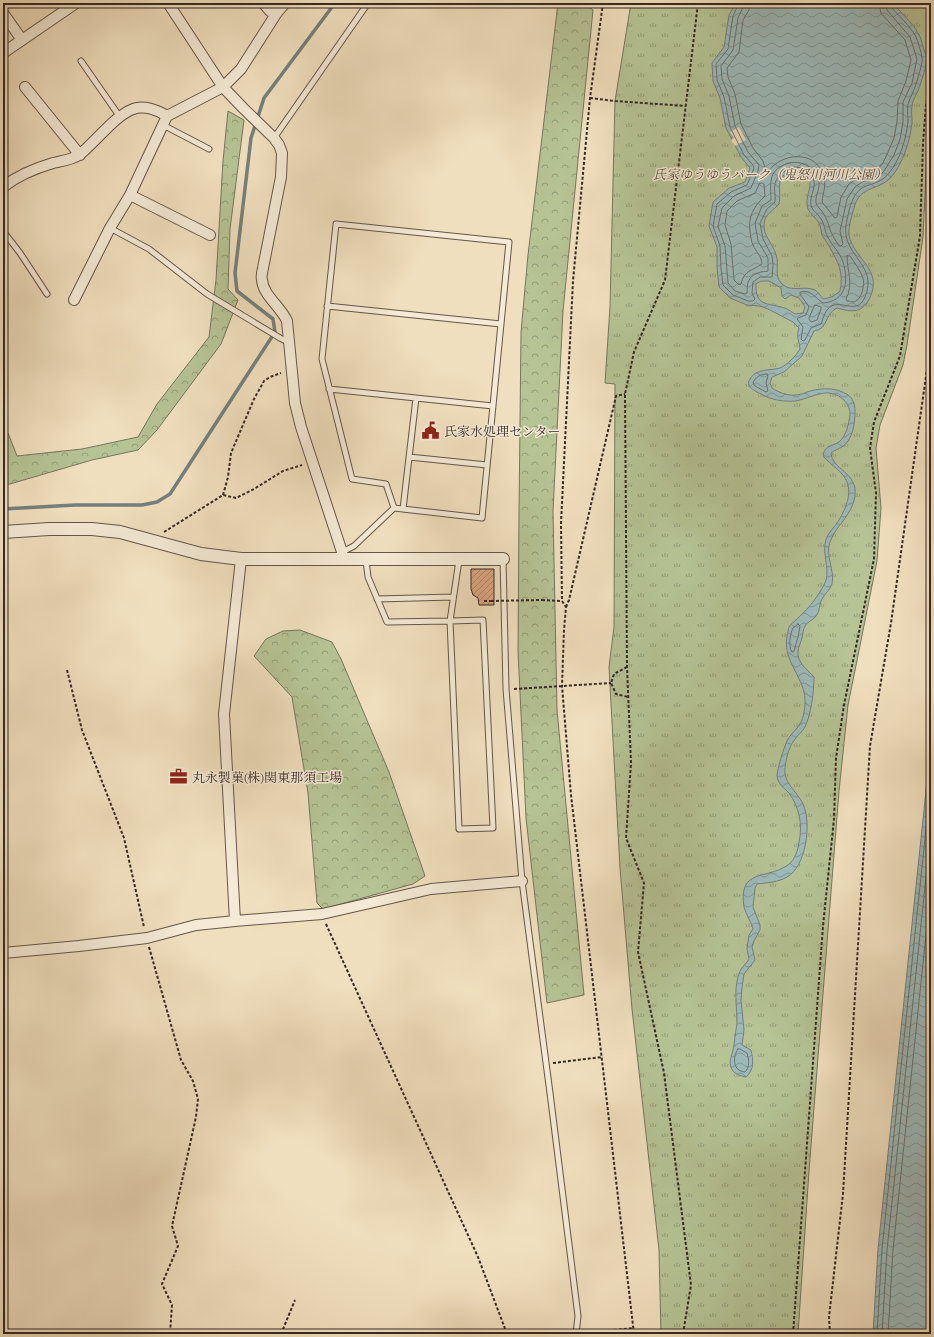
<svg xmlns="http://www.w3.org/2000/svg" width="934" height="1337" viewBox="0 0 934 1337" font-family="'IM FELL French Canon','Noto Serif JP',serif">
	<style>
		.forest { fill: url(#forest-crowns); stroke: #76765c }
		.park { fill: url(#park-tufts); stroke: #76765c }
		.water { fill: url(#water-waves); stroke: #74807e; fill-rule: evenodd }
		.pier { fill: #f0dfbe }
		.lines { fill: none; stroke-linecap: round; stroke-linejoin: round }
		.shore { stroke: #6a726f; stroke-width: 1 }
		.stream { stroke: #74807e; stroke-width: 3.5 }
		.building { fill: url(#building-hatch); stroke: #362924 }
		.service-casing { stroke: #64564a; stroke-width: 7 }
		.minor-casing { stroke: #64564a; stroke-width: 12 }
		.tertiary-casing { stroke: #64564a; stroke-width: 14 }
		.path { stroke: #362924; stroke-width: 2; stroke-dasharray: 3 2; stroke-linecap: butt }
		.service { stroke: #f5ead5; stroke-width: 5 }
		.minor { stroke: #f5ead5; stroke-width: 10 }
		.tertiary { stroke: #f5ead5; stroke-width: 12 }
		.path-bridge { stroke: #362924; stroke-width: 2; stroke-dasharray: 3 2; stroke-linecap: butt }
		.labels { text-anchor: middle; stroke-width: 3; stroke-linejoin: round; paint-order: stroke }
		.park-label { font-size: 13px; font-style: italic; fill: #565040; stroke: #f5ead5 }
		.poi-label { font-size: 13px; fill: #362924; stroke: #f5ead5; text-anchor: start }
	</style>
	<defs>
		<pattern id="forest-crowns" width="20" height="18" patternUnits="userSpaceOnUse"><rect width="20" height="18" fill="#b5c395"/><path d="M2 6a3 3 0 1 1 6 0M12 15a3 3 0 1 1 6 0" fill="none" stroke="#949e79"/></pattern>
		<pattern id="park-tufts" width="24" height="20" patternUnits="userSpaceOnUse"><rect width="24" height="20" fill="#b5c395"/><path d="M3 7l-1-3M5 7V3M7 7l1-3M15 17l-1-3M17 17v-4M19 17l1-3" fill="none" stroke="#949e79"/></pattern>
		<pattern id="water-waves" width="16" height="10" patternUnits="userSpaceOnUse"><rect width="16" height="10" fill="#9dbaba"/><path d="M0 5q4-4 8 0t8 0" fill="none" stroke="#819797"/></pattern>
		<pattern id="building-hatch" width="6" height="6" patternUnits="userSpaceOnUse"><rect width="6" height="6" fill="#daa682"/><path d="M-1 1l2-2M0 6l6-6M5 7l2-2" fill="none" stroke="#b2876a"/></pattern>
	</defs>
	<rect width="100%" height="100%" fill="#f0dfbe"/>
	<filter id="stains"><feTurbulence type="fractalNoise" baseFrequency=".005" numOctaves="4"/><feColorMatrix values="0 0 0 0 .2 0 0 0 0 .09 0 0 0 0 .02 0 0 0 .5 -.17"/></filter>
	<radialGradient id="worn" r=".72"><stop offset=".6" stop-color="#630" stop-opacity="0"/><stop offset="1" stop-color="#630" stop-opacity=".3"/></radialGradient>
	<path class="forest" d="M 558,3 L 582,3 L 593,10 L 563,311 L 553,511 L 557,710 L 584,995 L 547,1003 L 526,818 L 518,651 L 519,513 L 521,332 L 528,255 Z
		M 228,111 L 244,120 L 230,229 L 228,289 L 238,300 L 221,344 L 157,430 L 138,450 L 92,460 L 3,486 L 3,432 L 8,433 L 17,456 L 82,449 L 138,437 L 157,404 L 209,337 L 216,280 L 223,161 Z
		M 300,630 L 332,642 L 341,659 L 389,772 L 425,876 L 413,884 L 323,909 L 317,903 L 308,793 L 292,697 L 254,656 L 266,639 L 283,631 Z"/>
	<path class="park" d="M 631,3 L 931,3 L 931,121 L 928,131 L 923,237 L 907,345 L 903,365 L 880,425 L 876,448 L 881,508 L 877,561 L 848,705 L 839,791 L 809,1171 L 798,1334 L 661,1334 L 659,1250 L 632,1009 L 620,868 L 609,667 L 614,627 L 615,384 L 605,383 L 610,307 L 615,101 Z"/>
	<path class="water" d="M 736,3 L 893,3 C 899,11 914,24 918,33 C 921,37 922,43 923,47 C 924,51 927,55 927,59 C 927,64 921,83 919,88 C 917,94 913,99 912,105 C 911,111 912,117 912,123 C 910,141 903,163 892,176 C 879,192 860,184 854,208 C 852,216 848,227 849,235 C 854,261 887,270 867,303 C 859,314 848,311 837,308 C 824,314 829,329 814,331 L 802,356 L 784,372 L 772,377 L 770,383 L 772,388 C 778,392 787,396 795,395 C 800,395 805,393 810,391 C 823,388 836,387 848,395 C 853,398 855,405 855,411 C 855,423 853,440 842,447 C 838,449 835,450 831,453 C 832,470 858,472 855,496 C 852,516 836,525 830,542 C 825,555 835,571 832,584 C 830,590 825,593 822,599 C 819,604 820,612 816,616 C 813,621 807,621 805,626 C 803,629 803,634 802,638 C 801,642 798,647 798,652 C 797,663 808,670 814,677 C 814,691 811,715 805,727 C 802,732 798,735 795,739 C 789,747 786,758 785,768 C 783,783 797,791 803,804 C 812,823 806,867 787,877 C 779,882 766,883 757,884 L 755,888 L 753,907 L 760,925 L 760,930 L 754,941 L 752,947 L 755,960 L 744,974 L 742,988 L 741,1000 L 744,1030 L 742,1045 L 751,1050 C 753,1060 755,1069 746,1077 C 742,1076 736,1075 733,1071 C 726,1062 734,1053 734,1044 C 735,1037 736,1030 737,1023 C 737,1006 733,987 740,971 C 742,967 747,963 749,959 L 747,949 L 749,935 L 753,929 C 751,921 746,915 744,907 C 738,868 766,880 788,865 C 795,860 798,850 799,842 C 803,824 799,807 789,793 C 784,788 778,784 777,776 C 777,770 784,747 787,741 C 790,734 798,729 801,722 C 805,714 806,701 804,692 C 799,672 783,658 787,636 C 788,633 788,629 789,627 C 791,623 797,620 800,616 C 809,608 818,596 824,585 C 831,573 823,557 825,544 C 826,535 832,530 837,523 C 845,511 854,492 845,478 C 840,470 830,464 824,457 L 823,454 C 827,444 831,447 839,442 C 843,439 845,434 847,429 C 848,424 850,419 850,414 C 850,402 838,392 825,393 C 815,394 806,399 796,401 C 784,402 771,400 761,394 C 755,391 745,387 750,379 C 756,368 770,371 780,368 C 787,365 796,356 800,349 C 799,340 796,337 799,328 L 793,322 L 768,309 L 760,306 L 747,305 L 730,298 L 719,287 L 717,268 L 717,247 L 709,226 L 713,202 L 729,188 L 745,182 L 750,168 L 741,157 L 726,128 L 720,98 L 713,81 L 712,63 L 724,47 L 729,15 ZM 793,171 C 799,172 806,173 809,179 C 813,187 804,197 808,209 C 810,214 816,218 819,223 C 821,227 821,231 822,235 C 824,239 827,242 829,246 C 838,262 844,272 840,291 L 832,297 L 823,299 C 821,296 818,292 815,290 C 803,285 792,293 782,284 C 773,275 780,265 776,255 C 773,243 763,237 764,223 C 765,214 774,210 779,204 C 782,190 773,176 793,171 ZM 761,281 L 769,281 L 781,288 L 782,296 L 785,299 L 791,295 L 799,298 L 805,307 L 803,313 L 795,314 C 792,312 789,310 787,309 C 771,302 755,309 756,284 Z
		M 931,743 L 931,1334 L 873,1334 L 878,1249 Z"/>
	<path class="pier" d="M 739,127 L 746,140 L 735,146 L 731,140 L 734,138 L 730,132 Z"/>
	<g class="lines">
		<path class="shore" d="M 739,3 L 733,16 L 728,49 L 716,64 L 717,80 L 724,97 L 730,127 L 744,155 L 753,165 L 754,168 L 747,185 L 731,192 L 717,204 L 713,226 L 720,246 L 721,268 L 723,285 L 733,295 L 748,301 L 753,301 L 755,299 L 752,293 L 753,282 L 760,277 L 772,277 L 773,265 L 772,256 L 763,239 L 760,223 L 767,209 L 775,202 C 776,195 773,188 776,181 C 782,167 805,161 813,177 C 818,188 806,199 813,210 C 815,212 818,214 819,216 C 824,222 824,227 826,233 C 830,244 840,252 843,262 C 849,282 846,301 823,303 C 815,298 811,289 800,292 L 800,294 L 809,307 L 806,315 L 798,318 L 797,319 L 803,327 L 801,339 L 803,341 L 805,340 L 811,328 L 821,324 C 823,319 824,314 827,310 C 839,295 856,318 865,297 C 879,265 841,255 846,225 C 849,211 851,192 866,186 C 875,183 883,181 889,173 C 900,160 906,139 908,122 C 908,116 907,110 908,104 C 910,97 914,91 916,84 C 918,79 919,73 921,67 C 921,64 923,61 922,58 C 921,51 918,41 915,35 C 911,27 897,14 891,7 L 890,3
			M 744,3 L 743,7 L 738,18 L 733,50 L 721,66 L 722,79 L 729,96 L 735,126 L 748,152 L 759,165 L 758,171 L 751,188 L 734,196 L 722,208 L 718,226 L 725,246 L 728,283 L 735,291 L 745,294 L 747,293 C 747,284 748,276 758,273 C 762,271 765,272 768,271 L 768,258 L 758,241 L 755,223 L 762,206 L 771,200 C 771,185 767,171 786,164 C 801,158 819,169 819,185 C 819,191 815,197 816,203 C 817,207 821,209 823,213 C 828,220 828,225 831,232 C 833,237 836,241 839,246 L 841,246 L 843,244 L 840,231 L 847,199 L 855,187 L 862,182 L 880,175 L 884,171 L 894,155 L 900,139 L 903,122 L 903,102 L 912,83 L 917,59 L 910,37 L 887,10 L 885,3
			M 750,3 L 749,10 L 743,20 L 739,52 L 727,68 L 728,77 L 735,94 L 741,124 L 753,148 L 763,161 L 766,172 L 768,172 C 781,152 816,150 823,175 C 827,185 823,192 822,202 L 835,218 L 837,217 L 841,197 L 849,184 L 859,177 L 877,170 L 883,163 L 888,152 L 894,138 L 897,122 L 898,101 L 906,81 L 911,60 L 905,40 L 881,13 L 879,3
			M 760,183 L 762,183 L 764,184 L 765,196 C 753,207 748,217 750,232 C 751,237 751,241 753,245 C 756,252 762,257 762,264 C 752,271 744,270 741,284 L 739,285 L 734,280 L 731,244 L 725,225 L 727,211 L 737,201 L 755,193 Z
			M 847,256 L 850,256 C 855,263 860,270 863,278 C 865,284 862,298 856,301 C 854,303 850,301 847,301 L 846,299 C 854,283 847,272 847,256 Z
			M 815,305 L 821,307 L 821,309 L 817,320 L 811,322 L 809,319 Z
			M 767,374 L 768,376 L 766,383 L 768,391 L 766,392 L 755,386 L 753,383 C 755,377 761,374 767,374 Z
			M 798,624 L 800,626 L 798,637 L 794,651 L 792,652 C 788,647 790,634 793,628 C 794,627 797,625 798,624 Z
			M 738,1049 L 740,1049 L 747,1053 C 749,1059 750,1067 745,1072 C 733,1071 732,1058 738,1049 Z
			M 877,1334 L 882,1249 L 931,781
			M 882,1334 L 887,1250 L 931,829
			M 888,1334 L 893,1250 L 931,887"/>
		<path class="stream" d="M 3,509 L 75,505 L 142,505 L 157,502 L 170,494 L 275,332 L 273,319 L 237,291 L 235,273 L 251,138 L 264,98 L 335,3"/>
	</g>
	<path class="building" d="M 471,569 L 494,569 L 494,605 L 479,605 L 478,598 L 473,595 L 471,589 Z"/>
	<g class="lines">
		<defs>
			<path id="service" d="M 81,61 L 120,117
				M 163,125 L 209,149
				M 274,138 L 368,3
				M 110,228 L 149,249 L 207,294 L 280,338 L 288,342
				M 3,231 L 20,253 L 47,294
				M 327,306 L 501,324
				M 329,389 L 493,406
				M 409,457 L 487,465
				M 403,509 L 416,398
				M 342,552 L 354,546 L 394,508 L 482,518 L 509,242 L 336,224 L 322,359 L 352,479 L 386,484 L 394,508
				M 503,559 L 506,689 L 522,881 L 550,1093 L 578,1316 L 576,1334
				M 366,560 L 368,577 L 387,622 L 450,621 L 459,829 L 493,828 L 483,620 L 450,621 L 459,560
				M 377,599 L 453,597"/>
			<path id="minor" d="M 168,3 L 223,87 L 243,108 L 274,138 L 279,145 L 282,153 L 281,177 L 263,268 C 262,272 261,276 262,280 C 263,295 281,307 287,321 L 295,403 L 301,427 L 342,552 L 343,559
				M 263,3 L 270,11 L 276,14
				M 3,13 L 22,40
				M 3,53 L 76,3
				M 25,87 L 80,155
				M 3,187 C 17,176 36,168 53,163 C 62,161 71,160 79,155 C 83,152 87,148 90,145 C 103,133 116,116 133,109 C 144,105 158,110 167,116
				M 130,195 L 210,235
				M 74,300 L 110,228 L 130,195 L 167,116 L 223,87 L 241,69 L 276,14 L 285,3
				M 235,921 L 322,914 L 431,889 L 522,881
				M 3,953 L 79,946 L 147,938 L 196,925 L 235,921 L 224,714 L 241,559"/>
			<path id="tertiary" d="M 3,532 L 49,529 L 92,529 L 120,532 L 201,554 L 241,559 L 503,559"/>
		</defs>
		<use href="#service" class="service-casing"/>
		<use href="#minor" class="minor-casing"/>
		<use href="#tertiary" class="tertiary-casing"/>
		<path class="path" d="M 603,3 L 590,98 L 573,281 L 561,523 L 562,601 L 566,607 L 564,630 L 562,686 L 571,795 L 634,1334
			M 590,98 L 615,101 L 686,106
			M 223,495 L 228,477 L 231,453 L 254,399 L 264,381 L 270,377 L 281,373
			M 164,532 L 223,495 L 236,498 L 254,489 L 283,471 L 302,465
			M 542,600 L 562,601
			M 484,601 L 491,601
			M 566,607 L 569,600 L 616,396 L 625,394
			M 627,667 L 614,674 L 611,683 L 616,694 L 628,697
			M 67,670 L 82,730 L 124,838 L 144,927
			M 514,689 L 611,683
			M 326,924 L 478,1257 L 507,1334
			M 149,947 L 181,1060 L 193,1081 L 198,1099 L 196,1117 L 172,1226 L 178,1246 L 162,1284 L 172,1305 L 170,1334
			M 553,1063 L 602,1057
			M 281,1334 L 295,1300
			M 612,1334 L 613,1330 L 634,1328
			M 683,1334 L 691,1285 L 664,1073 L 638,952 L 644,883 L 626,838 L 631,763 L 627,667 L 625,394 L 634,352 L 665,280 L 698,3
			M 793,1334 L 823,926 L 834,819 L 836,758 L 844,705 L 874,559 L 876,493 L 870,448 L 874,422 L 900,356 L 920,236 L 923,144 L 926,104 L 931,84
			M 830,1334 L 829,1317 L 843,1194 L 870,746 L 891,623 L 931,341"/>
		<use href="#service" class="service"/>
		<use href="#minor" class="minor"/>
		<use href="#tertiary" class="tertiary"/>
		<path class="path-bridge" d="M 491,601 L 542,600"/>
	</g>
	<defs>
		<symbol id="civic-bare" viewBox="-9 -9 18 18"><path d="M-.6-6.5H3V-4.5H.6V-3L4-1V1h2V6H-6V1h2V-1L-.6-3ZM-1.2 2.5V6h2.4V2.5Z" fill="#8f2418" stroke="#f5ead5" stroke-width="2.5" paint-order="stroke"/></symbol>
		<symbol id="office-bare" viewBox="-9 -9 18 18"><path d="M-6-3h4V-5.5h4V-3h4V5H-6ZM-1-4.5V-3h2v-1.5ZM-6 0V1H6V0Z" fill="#8f2418" stroke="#f5ead5" stroke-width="2.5" paint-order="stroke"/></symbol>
	</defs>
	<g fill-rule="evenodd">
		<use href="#civic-bare" x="418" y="418" width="25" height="25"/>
		<use href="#office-bare" x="166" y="764" width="25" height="25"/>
	</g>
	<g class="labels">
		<g class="park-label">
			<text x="770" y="179">氏家ゆうゆうパーク（鬼怒川河川公園）</text>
		</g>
		<g class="poi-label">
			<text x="444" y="436">氏家水処理センター</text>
			<text x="192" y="782">丸永製菓(株)関東那須工場</text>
		</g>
	</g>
	<rect width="934" height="1337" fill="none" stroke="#f0dfbe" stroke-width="16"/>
	<rect x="4" y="4" width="926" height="1329" fill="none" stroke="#362924" stroke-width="2"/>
	<rect x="8" y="8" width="918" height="1321" fill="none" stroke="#362924"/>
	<rect width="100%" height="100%" filter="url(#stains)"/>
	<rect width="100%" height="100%" fill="url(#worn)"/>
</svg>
